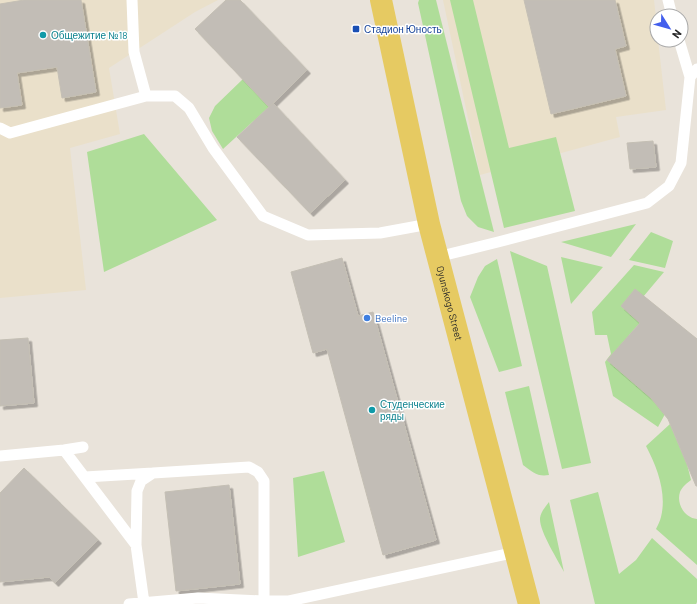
<svg xmlns="http://www.w3.org/2000/svg" width="697" height="604" viewBox="0 0 697 604" font-family="Barlow,sans-serif">
	<style>
		.education { fill: #eae0ca }
		.green { fill: #afdd99 }
		.building { fill: #c2bdb6; stroke: #c4bfb4; filter: url(#shadow) }
		.lines { fill: none; stroke-linecap: round; stroke-linejoin: round }
		.service { stroke: #fff; stroke-width: 11 }
		.primary { stroke: #e6ca62; stroke-width: 22 }
		.transit-dot { fill: #1a4fb4; stroke: #fff; stroke-width: 1.5 }
		.culture-dot { fill: #0f9aa8; stroke: #fff; stroke-width: 1.5 }
		.shop-dot { fill: #3f7fe0; stroke: #fff; stroke-width: 1.5 }
		.labels { text-anchor: middle; stroke-width: 3; stroke-linejoin: round; paint-order: stroke }
		.transit-label { font-size: 10px; fill: #164399; stroke: #fff; text-anchor: start }
		.culture-label { font-size: 10px; fill: #0d838f; stroke: #fff; text-anchor: start }
		.street-label { font-size: 10px; fill: #282828; stroke: #fff }
		.shop-label { font-size: 10px; fill: #366cbe; stroke: #fff; text-anchor: start }
	</style>
	<defs>
		<filter id="shadow"><feDropShadow dx="3.5" dy="3.5" stdDeviation="0" flood-color="#0004"/></filter>
	</defs>
	<rect width="100%" height="100%" fill="#e9e3da"/>
	<path class="education" d="M 0,0 L 218,0 L 195,12 L 109,68 L 120,134 L 70,148 L 86,290 L 0,298 Z
		M 443,0 L 654,0 L 657,27 L 657,40 L 658,40 L 666,110 L 616,117 L 620,137 L 480,175 Z"/>
	<path class="green" d="M 419,0 L 436,0 L 494,232 L 478,227 L 467,216 L 461,201 L 418,3 Z
		M 450,0 L 473,0 L 509,148 L 556,137 L 575,211 L 504,228 Z
		M 243,79 L 269,107 L 223,149 L 212,131 L 209,118 L 215,106 Z
		M 144,134 L 217,220 L 104,272 L 87,152 Z
		M 636,224 L 611,257 L 561,242 Z
		M 651,232 L 673,241 L 665,268 L 629,260 Z
		M 510,251 L 547,266 L 591,463 L 562,469 Z
		M 561,257 L 603,267 L 571,304 Z
		M 497,259 L 522,366 L 499,372 L 470,297 L 478,277 L 485,266 Z
		M 634,265 L 664,272 L 643,297 L 640,323 L 629,335 L 624,359 L 671,403 L 658,427 L 613,396 L 605,362 L 611,354 L 607,335 L 595,335 L 592,312 Z
		M 529,386 L 549,475 C 537,477 533,472 523,465 L 505,392 Z
		M 670,424 L 687,464 L 691,480 C 687,483 682,487 680,492 C 676,504 685,518 697,519 L 697,565 L 656,529 C 658,525 660,521 661,517 C 667,493 657,467 646,446 Z
		M 324,471 L 345,542 L 298,557 L 293,478 Z
		M 598,492 L 619,574 L 636,560 L 652,538 L 697,579 L 697,602 L 696,604 L 595,604 L 570,500 Z
		M 549,502 L 564,572 C 558,560 539,531 540,518 C 541,512 545,507 549,502 Z"/>
	<path class="building" d="M 24,0 L 81,0 L 96,92 L 62,98 L 57,67 L 17,73 L 22,105 L 0,108 L 0,4 Z
		M 226,0 L 240,0 L 307,70 L 269,107 L 195,29 Z
		M 524,0 L 615,0 L 626,46 L 615,49 L 626,96 L 551,114 Z
		M 273,103 L 345,180 L 310,213 L 237,137 Z
		M 653,141 L 656,167 L 630,169 L 627,143 Z
		M 342,258 L 358,316 L 373,312 L 436,540 L 383,555 L 327,349 L 313,353 L 291,272 Z
		M 635,289 L 697,339 L 697,486 L 696,486 L 668,419 L 651,398 L 607,360 L 640,323 L 621,306 Z
		M 28,338 L 34,403 L 0,406 L 0,340 Z
		M 24,468 L 98,540 L 55,583 L 49,577 L 0,582 L 0,493 Z
		M 229,485 L 240,584 L 176,591 L 165,492 Z"/>
	<g class="lines">
		<path class="service" d="M 132,0 L 134,52 L 146,96 L 175,96 L 189,108 L 213,148 L 263,216 L 308,235 L 380,233 L 429,224
			M 668,0 L 672,16
			M 679,40 L 690,77
			M 0,128 L 10,133 L 146,96
			M 437,257 L 498,242 L 647,203 L 669,186 L 681,163 L 690,77 L 697,69
			M 64,450 L 136,545 L 144,603
			M 0,456 L 64,450 L 83,447
			M 85,477 L 153,473
			M 136,545 L 137,491 L 141,481 L 153,473 L 249,467 L 258,472 L 264,481 L 264,604
			M 129,604 L 198,598 L 263,601 L 289,601 L 516,552"/>
		<path class="primary" id="s1" d="M 381,0 L 429,224 L 529,604"/>
	</g>
	<rect class="transit-dot" x="352" y="25" width="8" height="8" rx="2"/>
	<g class="culture-dot">
		<circle cx="43" cy="35" r="4"/>
		<circle cx="372" cy="410" r="4"/>
	</g>
	<circle class="shop-dot" cx="367" cy="318" r="4"/>
	<g class="labels">
		<g class="transit-label">
			<text x="364" y="33">Стадион Юность</text>
		</g>
		<g class="culture-label">
			<text x="51" y="39">Общежитие №18</text>
			<text x="380" y="408">Студенческие<tspan x="380" dy="12">ряды</tspan></text>
		</g>
		<g class="street-label">
			<text dy="4" stroke="none"><textPath href="#s1" startOffset="311">Oyunskogo Street</textPath></text>
		</g>
		<g class="shop-label">
			<text x="375" y="322">Beeline</text>
		</g>
	</g>
	<g transform="translate(669 28) rotate(127)"><circle r="19" fill="#ffffff" stroke="#a9a9a9"/>
	<path d="M0-3L7 15L0 10L-7 15Z" fill="#435fed"/>
	<text y="-6" font-size="11" font-weight="bold" text-anchor="middle" fill="#282828">N</text>
	</g>
</svg>
